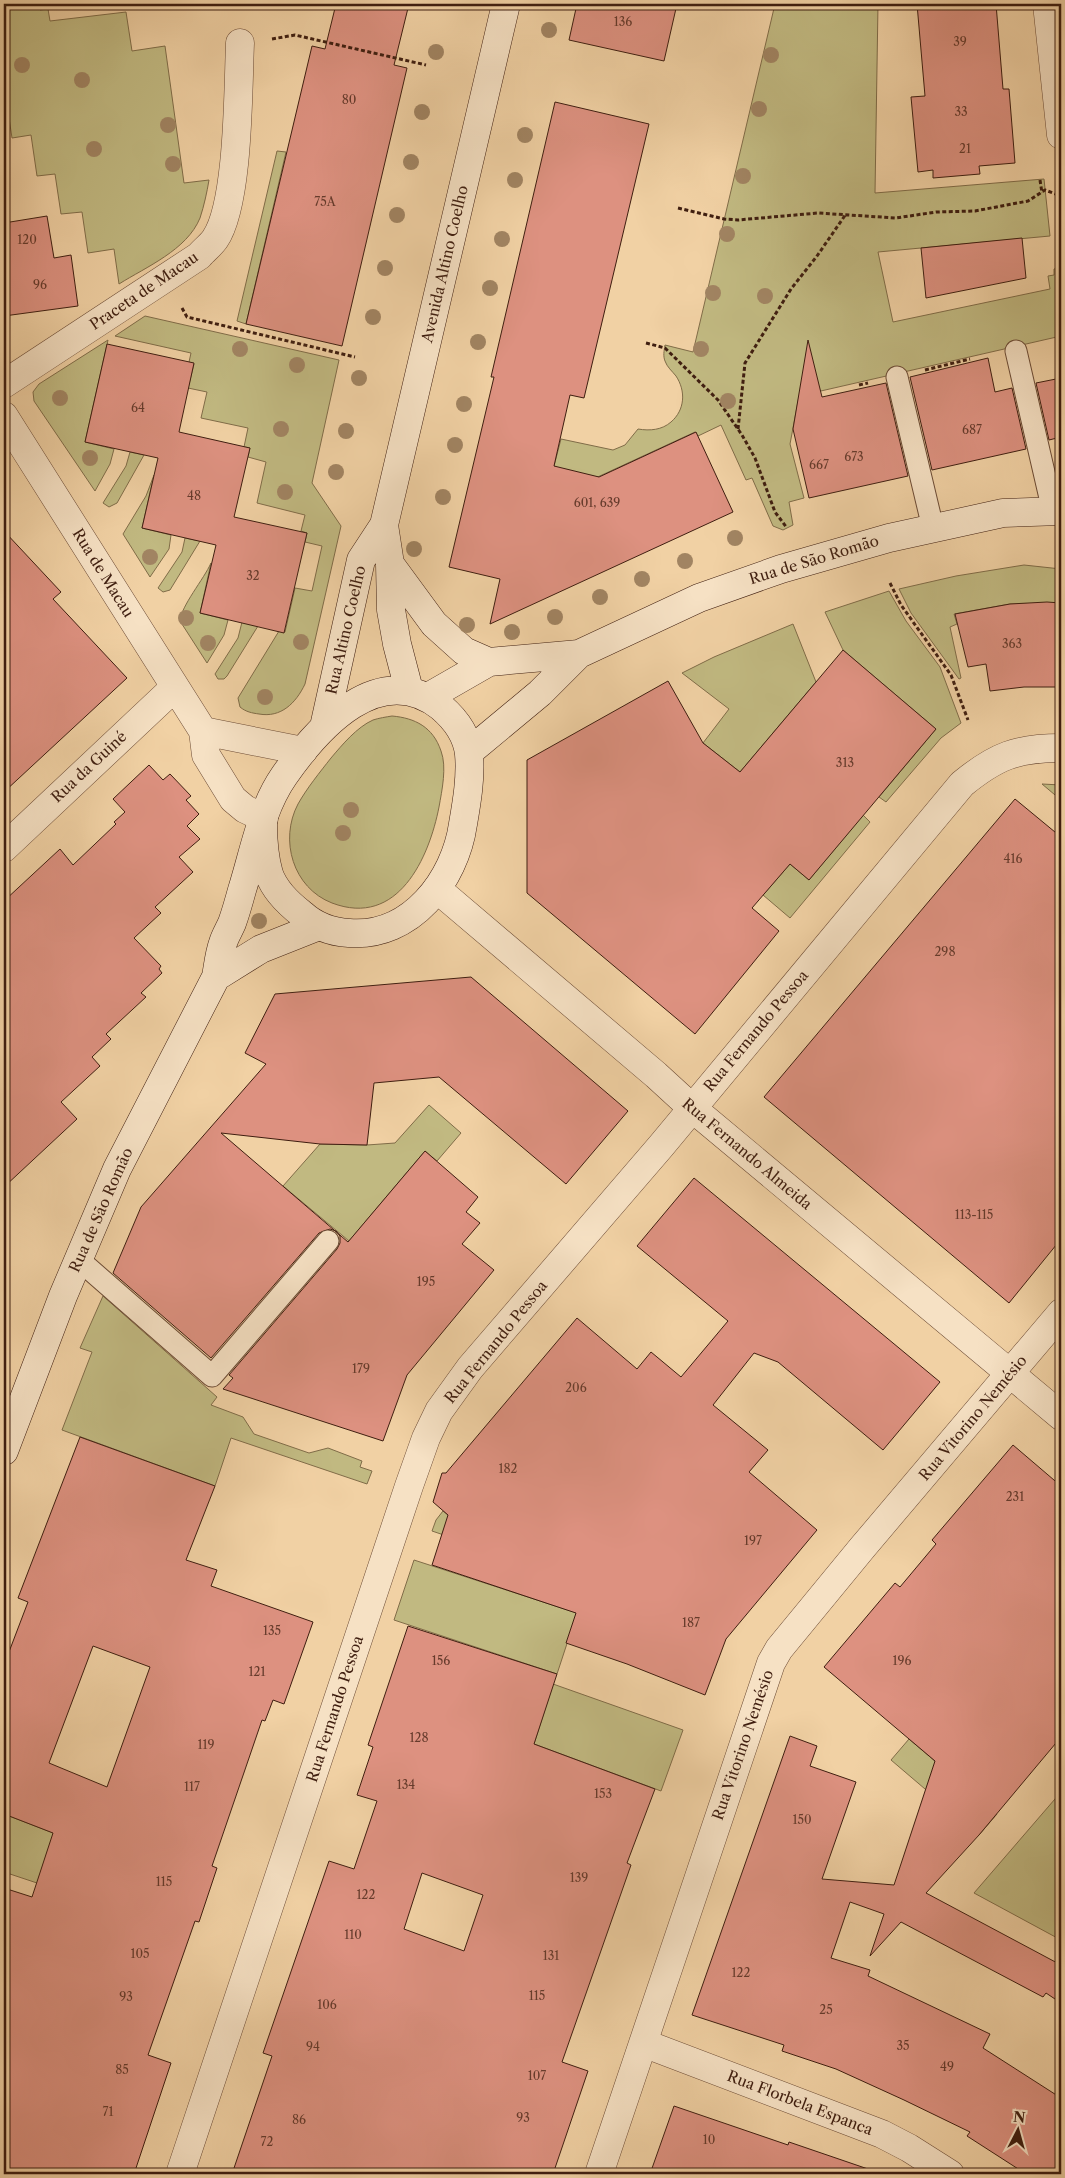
<svg xmlns="http://www.w3.org/2000/svg" width="1065" height="2178" viewBox="0 0 1065 2178" font-family="'Libre Caslon Text',serif">
	<style>
		.green { fill: #c1b981; stroke: #806c48 }
		.building { fill: #dd9180; stroke: #3f1e10; fill-rule: evenodd }
		.lines { fill: none; stroke-linecap: round; stroke-linejoin: round }
		.service-casing { stroke: #6c4b35; stroke-width: 23 }
		.minor-casing { stroke: #6c4b35; stroke-width: 29 }
		.secondary-casing { stroke: #3f1e10; stroke-width: 29 }
		.path { stroke: #3f1e10; stroke-width: 3; stroke-dasharray: 4 2.5; stroke-linecap: butt }
		.service { stroke: #f6e1c4; stroke-width: 21 }
		.minor { stroke: #f6e1c4; stroke-width: 28 }
		.secondary { stroke: #f6e1c4; stroke-width: 28 }
		.tree { fill: #a18462 }
		.labels { text-anchor: middle; stroke-width: 5; stroke-linejoin: round; paint-order: stroke }
		.number-label { font-size: 12px; fill: #663b2c }
		.street-label { font-size: 15px; fill: #3f1e10; stroke: #f6e1c4 }
	</style>
	<rect width="100%" height="100%" fill="#f1d1a4"/>
	<filter id="stains"><feTurbulence type="fractalNoise" baseFrequency=".004" numOctaves="4"/><feColorMatrix values="0 0 0 0 .2 0 0 0 0 .09 0 0 0 0 .02 0 0 0 .5 -.17"/></filter>
	<radialGradient id="worn" r=".72"><stop offset=".6" stop-color="#630" stop-opacity="0"/><stop offset="1" stop-color="#630" stop-opacity=".3"/></radialGradient>
	<path class="green" d="M 4,4 L 39,4 L 40,10 L 48,9 L 50,21 L 126,12 L 132,51 L 165,46 L 184,183 L 209,180 C 207,192 204,206 200,218 C 187,250 146,267 119,284 L 114,249 L 88,253 L 82,212 L 61,214 L 55,174 L 37,176 L 31,135 L 12,138 L 6,98 L 4,98 Z
		M 775,4 L 878,4 L 875,193 L 1044,179 L 1050,236 L 878,252 L 893,322 L 1050,289 L 1048,276 L 1054,275 L 1054,269 L 1061,267 L 1061,336 L 799,396 L 790,444 L 804,498 L 789,502 L 793,525 L 783,530 L 773,526 L 752,478 L 746,480 L 721,425 L 698,436 L 695,432 L 563,493 L 554,466 L 561,439 L 613,450 L 625,445 L 638,429 C 650,431 662,430 671,422 C 685,410 686,391 676,376 C 672,371 667,367 665,361 C 663,356 664,351 665,345 L 693,352 Z
		M 277,151 L 286,152 L 246,324 L 237,321 Z
		M 145,316 L 339,360 L 312,483 L 341,526 L 305,684 C 296,703 281,718 259,714 C 252,713 246,712 240,707 L 238,698 L 279,631 L 285,632 L 295,588 L 312,591 L 322,546 L 305,542 L 307,533 L 301,531 L 305,515 L 257,503 L 266,462 L 248,457 L 250,448 L 244,447 L 248,428 L 201,418 L 207,392 L 188,388 L 194,364 L 189,362 L 191,353 L 115,336 Z
		M 108,340 L 85,442 L 114,449 L 110,464 L 95,491 L 34,401 L 33,392 L 39,384 Z
		M 130,452 L 144,455 L 117,503 L 109,507 L 103,503 L 126,466 Z
		M 154,475 L 142,528 L 171,535 L 169,549 L 150,577 L 123,534 L 146,496 Z
		M 185,538 L 200,541 L 170,590 L 163,592 L 158,588 L 182,552 Z
		M 211,563 L 200,613 L 228,620 L 224,635 L 207,663 L 180,621 C 181,606 204,579 211,563 Z
		M 1024,565 L 1061,569 L 1061,603 L 1010,604 L 954,614 L 957,624 L 950,627 L 961,678 L 959,679 L 911,613 L 899,589 L 956,576 Z
		M 889,591 L 906,621 L 940,667 L 961,723 L 941,738 L 886,802 L 879,797 L 936,729 L 843,650 L 825,612 Z
		M 242,622 L 258,626 L 227,676 L 224,679 L 218,679 L 215,674 L 238,638 Z
		M 793,624 L 816,682 L 740,772 L 703,743 L 729,709 L 682,673 L 714,657 Z
		M 392,716 C 415,718 433,727 441,751 C 447,767 442,790 439,807 C 429,858 398,928 332,903 C 293,888 279,840 298,804 C 307,788 320,772 331,758 C 342,745 357,727 373,720 C 379,718 386,717 392,716 Z
		M 1042,784 L 1061,785 L 1061,800 Z
		M 863,815 L 870,822 L 790,918 L 763,895 L 790,864 L 809,880 Z
		M 429,1105 L 461,1133 L 437,1161 L 425,1151 L 349,1241 L 283,1186 L 320,1144 L 367,1145 L 395,1143 Z
		M 103,1296 L 217,1397 L 211,1405 L 243,1417 L 254,1434 L 309,1453 L 328,1448 L 362,1461 L 360,1467 L 372,1471 L 367,1484 L 231,1438 L 215,1486 L 62,1430 L 92,1352 L 80,1348 Z
		M 443,1511 L 487,1547 L 488,1550 L 432,1531 L 436,1520 Z
		M 414,1560 L 577,1613 L 557,1674 L 394,1620 Z
		M 553,1684 L 683,1730 L 661,1791 L 534,1744 Z
		M 909,1739 L 997,1814 L 979,1835 L 891,1760 Z
		M 1061,1792 L 1061,1940 L 974,1893 Z
		M 4,1814 L 87,1846 L 37,1883 L 4,1872 Z"/>
	<path class="building" d="M 336,4 L 409,4 L 394,65 L 407,68 L 342,346 L 246,324 L 312,46 L 325,49 Z
		M 577,4 L 677,4 L 664,61 L 569,40 Z
		M 917,4 L 996,4 L 1003,89 L 1009,89 L 1015,163 L 979,166 L 980,174 L 933,178 L 933,170 L 918,172 L 911,97 L 925,96 Z
		M 555,102 L 649,124 L 584,398 L 570,395 L 554,466 L 599,477 L 696,432 L 733,512 L 490,624 L 500,579 L 449,567 L 494,377 L 491,377 Z
		M 47,216 L 54,258 L 71,255 L 78,306 L 4,316 L 4,223 Z
		M 1022,238 L 1026,278 L 926,298 L 921,248 Z
		M 808,340 L 822,397 L 886,383 L 908,476 L 809,498 L 793,429 Z
		M 107,344 L 194,363 L 179,432 L 250,448 L 234,517 L 307,533 L 284,633 L 200,613 L 216,545 L 142,528 L 158,458 L 85,442 Z
		M 988,358 L 995,392 L 1012,388 L 1026,449 L 932,470 L 910,377 Z
		M 1061,378 L 1061,437 L 1049,440 L 1036,383 Z
		M 4,531 L 61,592 L 53,599 L 127,678 L 4,792 Z
		M 1047,602 L 1061,603 L 1061,687 L 1024,687 L 990,691 L 986,664 L 968,667 L 955,614 L 1010,604 Z
		M 843,650 L 936,729 L 809,880 L 790,864 L 752,908 L 779,931 L 695,1034 L 527,893 L 527,760 L 668,681 L 703,743 L 740,772 Z
		M 149,765 L 163,780 L 170,774 L 191,796 L 186,800 L 199,814 L 187,826 L 200,839 L 179,857 L 193,872 L 155,907 L 161,913 L 134,938 L 161,966 L 159,969 L 162,973 L 141,993 L 146,997 L 106,1034 L 111,1039 L 92,1057 L 100,1066 L 61,1102 L 77,1119 L 4,1187 L 4,901 L 60,849 L 73,865 L 116,824 L 114,822 L 125,812 L 113,799 Z
		M 1015,799 L 1061,837 L 1061,1239 L 1009,1303 L 764,1097 Z
		M 471,977 L 628,1111 L 566,1184 L 439,1077 L 374,1083 L 367,1145 L 320,1144 L 221,1133 L 348,1242 L 425,1151 L 478,1197 L 466,1212 L 480,1223 L 462,1244 L 494,1270 L 407,1375 L 383,1441 L 223,1389 L 233,1378 L 229,1375 L 337,1249 L 340,1243 L 340,1236 L 336,1231 L 330,1229 L 319,1233 L 211,1358 L 113,1273 L 141,1207 L 266,1064 L 245,1053 L 275,994 Z
		M 694,1178 L 940,1382 L 883,1450 L 778,1362 L 754,1353 L 713,1405 L 768,1450 L 749,1472 L 817,1530 L 726,1639 L 705,1695 L 627,1664 L 566,1643 L 576,1613 L 432,1565 L 448,1515 L 433,1502 L 442,1473 L 446,1473 L 577,1318 L 637,1369 L 651,1352 L 681,1377 L 728,1321 L 637,1246 Z
		M 80,1437 L 215,1486 L 186,1560 L 217,1570 L 211,1586 L 313,1622 L 284,1704 L 273,1700 L 265,1721 L 262,1720 L 212,1866 L 217,1868 L 199,1922 L 195,1921 L 148,2055 L 171,2063 L 134,2174 L 4,2174 L 4,1888 L 32,1897 L 53,1833 L 4,1814 L 4,1665 L 28,1602 L 18,1598 ZM 93,1646 L 150,1667 L 107,1787 L 49,1763 Z
		M 1013,1445 L 1061,1486 L 1061,1737 L 979,1835 L 926,1893 L 1061,1965 L 1061,2003 L 1046,1993 L 1043,1997 L 901,1922 L 870,1956 L 884,1914 L 850,1902 L 831,1958 L 870,1970 L 868,1976 L 990,2034 L 983,2048 L 1061,2098 L 1061,2174 L 1026,2174 L 967,2136 L 970,2132 L 904,2100 L 836,2069 L 782,2051 L 784,2045 L 692,2015 L 790,1736 L 817,1746 L 810,1766 L 856,1782 L 822,1879 L 894,1885 L 935,1761 L 824,1667 L 895,1583 L 900,1587 L 936,1544 L 932,1540 Z
		M 408,1626 L 557,1674 L 534,1744 L 655,1789 L 627,1863 L 631,1865 L 562,2062 L 588,2071 L 553,2174 L 232,2174 L 272,2056 L 263,2053 L 329,1861 L 354,1869 L 377,1801 L 357,1795 L 373,1747 L 368,1745 ZM 422,1873 L 483,1895 L 464,1951 L 404,1929 Z
		M 674,2106 L 788,2145 L 789,2142 L 868,2169 L 867,2174 L 650,2174 Z"/>
	<g class="lines">
		<defs>
			<path id="service" d="M 1016,351 L 1053,511
				M 897,377 L 933,528
				M 78,1259 L 212,1376 L 328,1241"/>
			<path id="minor" d="M 1047,4 L 1061,135
				M 4,384 L 199,256 C 204,250 211,245 215,239 C 239,204 238,89 240,43
				M 4,416 L 203,731 L 206,755 L 233,799 L 245,809 L 264,818
				M 203,731 L 303,751
				M 4,848 L 175,687
				M 437,889 L 656,1075 L 692,1108 L 1061,1416
				M 643,2043 L 882,2134 L 909,2148 L 950,2174
				M 180,2174 L 409,1486 L 426,1438 L 439,1411 L 470,1368 L 661,1146 L 962,784 C 996,756 1017,748 1061,748
				M 599,2174 L 771,1663 L 779,1649 L 862,1548 L 1061,1313"/>
			<path id="secondary" d="M 384,525 L 390,564 L 391,610 L 397,644 L 409,690
				M 390,564 L 434,624 L 464,651 L 489,662
				M 428,697 L 489,662 L 579,654
				M 324,727 L 361,560 L 384,525 L 506,4
				M 469,752 L 540,693 L 579,654 L 699,598 L 781,569 L 889,538 L 1003,513 L 1061,511
				M 216,977 L 261,949 L 319,926
				M 4,1451 L 63,1296 L 117,1169 L 216,977 C 218,966 219,954 223,943 C 225,936 229,930 232,923 C 236,912 239,901 242,890 C 254,852 261,809 284,776 C 318,727 380,658 441,707 C 455,719 467,735 469,754 C 471,777 467,801 463,824 C 455,880 411,938 349,933 C 332,932 315,926 302,914 C 289,904 275,891 269,874 C 264,857 263,841 263,823"/>
		</defs>
		<use href="#service" class="service-casing"/>
		<use href="#minor" class="minor-casing"/>
		<use href="#secondary" class="secondary-casing"/>
		<path class="path" d="M 272,39 L 295,35 L 426,65
			M 1040,180 L 1042,193
			M 678,208 L 724,219 L 738,220 L 818,213 L 896,218 L 936,212 L 975,211 L 1028,201 L 1045,190 L 1061,196
			M 182,308 L 187,317 L 355,357
			M 1060,338 L 1061,337
			M 646,343 L 665,348 L 718,400 L 742,435 L 755,458 L 775,512 L 787,528
			M 925,370 L 970,359
			M 859,385 L 868,383
			M 738,429 L 745,363 L 791,289 L 817,256 L 846,214
			M 890,583 L 901,605 L 951,675 L 968,720"/>
		<use href="#service" class="service"/>
		<use href="#minor" class="minor"/>
		<use href="#secondary" class="secondary"/>
	</g>
	<g class="tree">
		<circle cx="549" cy="30" r="8"/>
		<circle cx="436" cy="52" r="8"/>
		<circle cx="771" cy="55" r="8"/>
		<circle cx="22" cy="65" r="8"/>
		<circle cx="82" cy="80" r="8"/>
		<circle cx="759" cy="109" r="8"/>
		<circle cx="422" cy="112" r="8"/>
		<circle cx="168" cy="125" r="8"/>
		<circle cx="525" cy="135" r="8"/>
		<circle cx="94" cy="149" r="8"/>
		<circle cx="411" cy="162" r="8"/>
		<circle cx="173" cy="164" r="8"/>
		<circle cx="743" cy="176" r="8"/>
		<circle cx="515" cy="180" r="8"/>
		<circle cx="397" cy="215" r="8"/>
		<circle cx="727" cy="234" r="8"/>
		<circle cx="502" cy="239" r="8"/>
		<circle cx="385" cy="268" r="8"/>
		<circle cx="490" cy="288" r="8"/>
		<circle cx="713" cy="293" r="8"/>
		<circle cx="765" cy="296" r="8"/>
		<circle cx="373" cy="317" r="8"/>
		<circle cx="478" cy="342" r="8"/>
		<circle cx="240" cy="349" r="8"/>
		<circle cx="701" cy="349" r="8"/>
		<circle cx="297" cy="365" r="8"/>
		<circle cx="359" cy="378" r="8"/>
		<circle cx="60" cy="398" r="8"/>
		<circle cx="728" cy="401" r="8"/>
		<circle cx="464" cy="404" r="8"/>
		<circle cx="281" cy="429" r="8"/>
		<circle cx="346" cy="431" r="8"/>
		<circle cx="455" cy="445" r="8"/>
		<circle cx="90" cy="458" r="8"/>
		<circle cx="336" cy="472" r="8"/>
		<circle cx="285" cy="492" r="8"/>
		<circle cx="443" cy="497" r="8"/>
		<circle cx="735" cy="538" r="8"/>
		<circle cx="414" cy="549" r="8"/>
		<circle cx="150" cy="557" r="8"/>
		<circle cx="685" cy="561" r="8"/>
		<circle cx="642" cy="579" r="8"/>
		<circle cx="600" cy="597" r="8"/>
		<circle cx="555" cy="617" r="8"/>
		<circle cx="186" cy="618" r="8"/>
		<circle cx="467" cy="625" r="8"/>
		<circle cx="512" cy="632" r="8"/>
		<circle cx="301" cy="642" r="8"/>
		<circle cx="208" cy="643" r="8"/>
		<circle cx="265" cy="697" r="8"/>
		<circle cx="351" cy="810" r="8"/>
		<circle cx="343" cy="833" r="8"/>
		<circle cx="259" cy="921" r="8"/>
	</g>
	<g class="labels">
		<g class="number-label">
			<text x="623" y="26">136</text>
			<text x="960" y="46">39</text>
			<text x="349" y="104">80</text>
			<text x="961" y="116">33</text>
			<text x="965" y="153">21</text>
			<text x="325" y="206">75A</text>
			<text x="27" y="244">120</text>
			<text x="40" y="289">96</text>
			<text x="138" y="412">64</text>
			<text x="972" y="434">687</text>
			<text x="854" y="461">673</text>
			<text x="819" y="469">667</text>
			<text x="194" y="500">48</text>
			<text x="597" y="507">601, 639</text>
			<text x="253" y="580">32</text>
			<text x="1012" y="648">363</text>
			<text x="845" y="767">313</text>
			<text x="1013" y="863">416</text>
			<text x="945" y="956">298</text>
			<text x="974" y="1219">113-115</text>
			<text x="426" y="1286">195</text>
			<text x="361" y="1373">179</text>
			<text x="576" y="1392">206</text>
			<text x="508" y="1473">182</text>
			<text x="1015" y="1501">231</text>
			<text x="753" y="1545">197</text>
			<text x="691" y="1627">187</text>
			<text x="272" y="1635">135</text>
			<text x="441" y="1665">156</text>
			<text x="902" y="1665">196</text>
			<text x="257" y="1676">121</text>
			<text x="419" y="1742">128</text>
			<text x="206" y="1749">119</text>
			<text x="406" y="1789">134</text>
			<text x="192" y="1791">117</text>
			<text x="603" y="1798">153</text>
			<text x="802" y="1824">150</text>
			<text x="579" y="1882">139</text>
			<text x="164" y="1886">115</text>
			<text x="366" y="1899">122</text>
			<text x="353" y="1939">110</text>
			<text x="140" y="1958">105</text>
			<text x="551" y="1960">131</text>
			<text x="741" y="1977">122</text>
			<text x="537" y="2000">115</text>
			<text x="126" y="2001">93</text>
			<text x="327" y="2009">106</text>
			<text x="826" y="2014">25</text>
			<text x="903" y="2050">35</text>
			<text x="313" y="2051">94</text>
			<text x="947" y="2071">49</text>
			<text x="122" y="2074">85</text>
			<text x="537" y="2080">107</text>
			<text x="108" y="2116">71</text>
			<text x="523" y="2122">93</text>
			<text x="299" y="2124">86</text>
			<text x="709" y="2144">10</text>
			<text x="267" y="2146">72</text>
		</g>
		<g class="street-label">
			<text transform="translate(445 264) rotate(-77)" y="5">Avenida Altino Coelho</text>
			<text transform="translate(144 291) rotate(-34)" y="5">Praceta de Macau</text>
			<text transform="translate(814 560) rotate(-17)" y="5">Rua de São Romão</text>
			<text transform="translate(103 573) rotate(58)" y="5">Rua de Macau</text>
			<text transform="translate(346 630) rotate(-77)" y="5">Rua Altino Coelho</text>
			<text transform="translate(89 767) rotate(-43)" y="5">Rua da Guiné</text>
			<text transform="translate(756 1031) rotate(-50)" y="5">Rua Fernando Pessoa</text>
			<text transform="translate(747 1154) rotate(40)" y="5">Rua Fernando Almeida</text>
			<text transform="translate(101 1210) rotate(-66)" y="5">Rua de São Romão</text>
			<text transform="translate(496 1342) rotate(-51)" y="5">Rua Fernando Pessoa</text>
			<text transform="translate(973 1418) rotate(-50)" y="5">Rua Vitorino Nemésio</text>
			<text transform="translate(335 1709) rotate(-72)" y="5">Rua Fernando Pessoa</text>
			<text transform="translate(743 1745) rotate(-71)" y="5">Rua Vitorino Nemésio</text>
			<text transform="translate(800 2103) rotate(21)" y="5">Rua Florbela Espanca</text>
		</g>
	</g>
	<rect width="1065" height="2178" fill="none" stroke="#f1d1a4" stroke-width="20"/>
	<rect x="5" y="5" width="1055" height="2168" fill="none" stroke="#3f1e10" stroke-width="2.5"/>
	<rect x="10" y="10" width="1045" height="2158" fill="none" stroke="#3f1e10"/>
	<g transform="translate(1018 2130) rotate(6)" stroke="#f6e1c4" stroke-width="4" paint-order="stroke">
	<path d="M0-4L9 19L0 12L-9 19Z" fill="#3f1e10"/>
	<text y="-8" font-size="14" font-weight="bold" text-anchor="middle" fill="#3f1e10">N</text>
	</g>
	<rect width="100%" height="100%" filter="url(#stains)"/>
	<rect width="100%" height="100%" fill="url(#worn)"/>
</svg>
